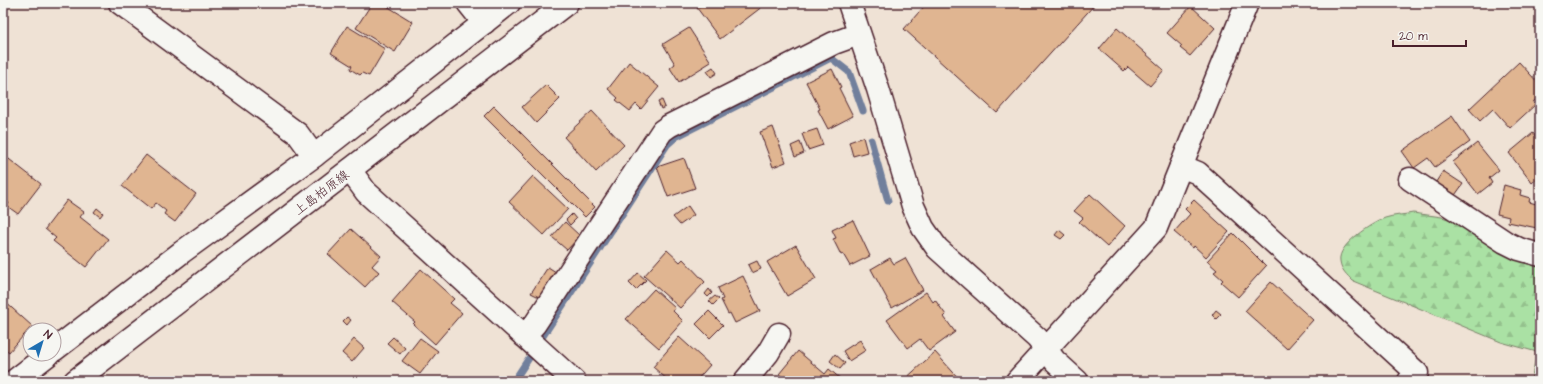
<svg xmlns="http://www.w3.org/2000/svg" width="1543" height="384" viewBox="0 0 1543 384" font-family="'Architects Daughter','Klee One',sans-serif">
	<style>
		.forest { fill: url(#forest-firs); stroke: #7a8068 }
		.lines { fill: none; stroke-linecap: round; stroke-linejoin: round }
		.stream { stroke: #717f9c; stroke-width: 7 }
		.building { fill: #e0b591; stroke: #4a1f2b }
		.street-casing { stroke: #4a1f2b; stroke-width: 25 }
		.secondary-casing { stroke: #4a1f2b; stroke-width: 25 }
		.street { stroke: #f6f6f2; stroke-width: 22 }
		.secondary { stroke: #f6f6f2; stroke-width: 22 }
		.labels { text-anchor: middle; stroke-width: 4; stroke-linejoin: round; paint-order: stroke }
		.street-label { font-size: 13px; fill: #4a1f2b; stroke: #f6f6f2 }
	</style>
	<defs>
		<pattern id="forest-firs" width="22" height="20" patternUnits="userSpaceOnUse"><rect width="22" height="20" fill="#aae1a4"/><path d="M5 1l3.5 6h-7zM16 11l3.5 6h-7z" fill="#94c18d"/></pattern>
	</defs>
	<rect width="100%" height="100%" fill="#efe2d5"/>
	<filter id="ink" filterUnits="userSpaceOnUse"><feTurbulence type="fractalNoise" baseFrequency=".025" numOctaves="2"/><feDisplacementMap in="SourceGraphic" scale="8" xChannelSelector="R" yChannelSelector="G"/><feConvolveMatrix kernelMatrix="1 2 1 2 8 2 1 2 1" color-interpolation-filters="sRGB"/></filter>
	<g filter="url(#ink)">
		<path class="forest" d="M 1413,213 L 1442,217 L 1460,223 L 1540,268 L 1540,381 L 1531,381 L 1537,352 L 1501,342 L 1353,281 C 1347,275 1341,270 1340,261 C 1337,245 1372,223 1385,218 C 1394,215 1404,215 1413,213 Z"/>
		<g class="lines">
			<path class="stream" d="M 871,140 L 888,201
				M 543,336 L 667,145 L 676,137 L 831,58 L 849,72 L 863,111
				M 514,381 L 529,358"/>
		</g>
		<path class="building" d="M 372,3 L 382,3 L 413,22 L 395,52 L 356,28 Z
			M 704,3 L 767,3 L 720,39 L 697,8 Z
			M 927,3 L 1096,3 L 997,113 L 904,29 Z
			M 1191,6 L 1215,28 L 1190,56 L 1180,48 L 1182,46 L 1167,33 Z
			M 347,26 L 385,49 L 369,76 L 362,73 L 360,75 L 350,69 L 352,66 L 331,53 Z
			M 689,28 L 711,62 L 679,82 L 670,68 L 675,64 L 663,44 Z
			M 1117,28 L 1164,70 L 1150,86 L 1128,67 L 1124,71 L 1099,49 Z
			M 629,62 L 659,87 L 641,109 L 636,104 L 630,111 L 616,100 L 618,98 L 608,89 Z
			M 1519,62 L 1540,85 L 1540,96 L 1533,102 L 1535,105 L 1510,128 L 1493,109 L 1480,121 L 1469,109 Z
			M 713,67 L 717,73 L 711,77 L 707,71 Z
			M 832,69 L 841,87 L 839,88 L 853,116 L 828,129 L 818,110 L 820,109 L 806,82 Z
			M 546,85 L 560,99 L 536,123 L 522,107 Z
			M 662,100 L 665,107 L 661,109 L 658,102 Z
			M 494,106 L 595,207 L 585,217 L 484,116 Z
			M 592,111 L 624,145 L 596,172 L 564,137 Z
			M 1452,116 L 1470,142 L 1435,167 L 1428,158 L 1414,168 L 1402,151 Z
			M 773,127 L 786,162 L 773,167 L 760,132 Z
			M 817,129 L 823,145 L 808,150 L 802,134 Z
			M 1533,133 L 1540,142 L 1540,176 L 1532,183 L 1509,153 Z
			M 863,137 L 867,152 L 853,156 L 849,142 Z
			M 800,142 L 804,153 L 795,157 L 791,146 Z
			M 1477,143 L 1499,170 L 1489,178 L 1492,183 L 1478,194 L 1453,162 Z
			M 146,155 L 196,194 L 175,222 L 164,214 L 166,211 L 156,203 L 151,209 L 122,186 Z
			M 5,156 L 41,184 L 18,214 L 7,206 L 9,203 L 3,198 L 3,158 Z
			M 684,158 L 695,188 L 668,197 L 657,167 Z
			M 1443,171 L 1463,184 L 1453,198 L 1434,185 Z
			M 533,176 L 568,209 L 544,235 L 509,202 Z
			M 1504,185 L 1521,190 L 1520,195 L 1530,198 L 1529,202 L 1540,205 L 1540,215 L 1537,228 L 1508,222 L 1509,217 L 1497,214 Z
			M 1090,194 L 1125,226 L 1107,247 L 1079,222 L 1083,218 L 1074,211 Z
			M 67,200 L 84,212 L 80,217 L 108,239 L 86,267 L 53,241 L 56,238 L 45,229 Z
			M 1194,200 L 1229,232 L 1206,257 L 1194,246 L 1193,248 L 1174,232 L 1190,214 L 1185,209 Z
			M 688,206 L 694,215 L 680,225 L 673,217 Z
			M 97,208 L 103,213 L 100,217 L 94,212 Z
			M 572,214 L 576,219 L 570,225 L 566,220 Z
			M 853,220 L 870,256 L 850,266 L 843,254 L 841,255 L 833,239 L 836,238 L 832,230 Z
			M 565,222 L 580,236 L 567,250 L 552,237 Z
			M 351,229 L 381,256 L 372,266 L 379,272 L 365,287 L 328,254 Z
			M 1059,230 L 1065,235 L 1061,239 L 1055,235 Z
			M 1233,233 L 1266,266 L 1238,297 L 1221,282 L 1223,280 L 1214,272 L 1217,270 L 1207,261 Z
			M 796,245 L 816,279 L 787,296 L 767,262 Z
			M 667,250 L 680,262 L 683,259 L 705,282 L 680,308 L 644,276 Z
			M 890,258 L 894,264 L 905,258 L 923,290 L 892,308 L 871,269 Z
			M 757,261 L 761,269 L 752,273 L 748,265 Z
			M 548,267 L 556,272 L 539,297 L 531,293 Z
			M 421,269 L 454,299 L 450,303 L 462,313 L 435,344 L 413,324 L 415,322 L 392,302 Z
			M 638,273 L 646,280 L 636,290 L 629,283 Z
			M 743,276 L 760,311 L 735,323 L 730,313 L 728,314 L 721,300 L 723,299 L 718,288 Z
			M 1271,282 L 1313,320 L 1287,349 L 1245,311 Z
			M 654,289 L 675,308 L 673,311 L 683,321 L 659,348 L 626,319 Z
			M 709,289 L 712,293 L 708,297 L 705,294 Z
			M 926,292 L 933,302 L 935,300 L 946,315 L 944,317 L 955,332 L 929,351 L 920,339 L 908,348 L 887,320 Z
			M 715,296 L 719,299 L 713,305 L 709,301 Z
			M 3,300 L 32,326 L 9,352 L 3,347 Z
			M 1216,310 L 1221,314 L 1216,319 L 1212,315 Z
			M 709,311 L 723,325 L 710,338 L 696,324 Z
			M 347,317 L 351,320 L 347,325 L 343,321 Z
			M 393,337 L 405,348 L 400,354 L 387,343 Z
			M 679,337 L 710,365 L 696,381 L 669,381 L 653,367 Z
			M 420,338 L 438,351 L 420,374 L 402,361 Z
			M 354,339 L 364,348 L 352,362 L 342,353 Z
			M 860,340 L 866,350 L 849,361 L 843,351 Z
			M 798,351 L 825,374 L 829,369 L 842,380 L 787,381 L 779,374 Z
			M 935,352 L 961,381 L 903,381 Z
			M 835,354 L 845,363 L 840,369 L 830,361 Z"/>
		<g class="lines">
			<defs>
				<path id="street" d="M 120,3 L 298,134 L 314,156
					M 468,3 L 484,23
					M 1181,166 L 1198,173 L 1417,373 L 1409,381
					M 350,170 L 366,192 L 574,381
					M 1410,179 L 1505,242 L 1519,249 L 1540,255
					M 524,336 L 535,324 L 662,131 L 669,126 L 834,43 L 859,34
					M 1046,349 L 1055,361 L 1077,381
					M 745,381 L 768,353 L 779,334"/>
				<path id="secondary" d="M 849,3 L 878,89 L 913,206 L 923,228 L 937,248 L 1037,338 L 1046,349
					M 54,350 L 182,252 L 314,156 L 509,3
					M 14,381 L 49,354
					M 75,381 L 567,3
					M 1017,381 L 1156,228 L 1247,3"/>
			</defs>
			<use href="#street" class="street-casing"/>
			<use href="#secondary" class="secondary-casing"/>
			<use href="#street" class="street"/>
			<use href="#secondary" class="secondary"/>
		</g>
	</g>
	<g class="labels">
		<g class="street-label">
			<text transform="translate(321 192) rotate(-37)" y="5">上島柏原線</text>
		</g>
	</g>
	<rect width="1543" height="384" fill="none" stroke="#f6f6f2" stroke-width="16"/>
	<rect x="8" y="8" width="1527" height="368" fill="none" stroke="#4a1f2b" stroke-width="1.5" filter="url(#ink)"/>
	<g transform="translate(42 342) rotate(38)"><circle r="19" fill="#f6f6f2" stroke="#b1a0a2"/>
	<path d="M0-3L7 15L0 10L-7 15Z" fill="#1f6fb2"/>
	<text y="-6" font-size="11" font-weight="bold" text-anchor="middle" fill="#4a1f2b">N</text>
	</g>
	<path d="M1393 40v6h73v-6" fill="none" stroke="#4a1f2b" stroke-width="2"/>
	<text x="1399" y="40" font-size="12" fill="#4a1f2b" stroke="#f6f6f2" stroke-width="3" paint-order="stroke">20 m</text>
</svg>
